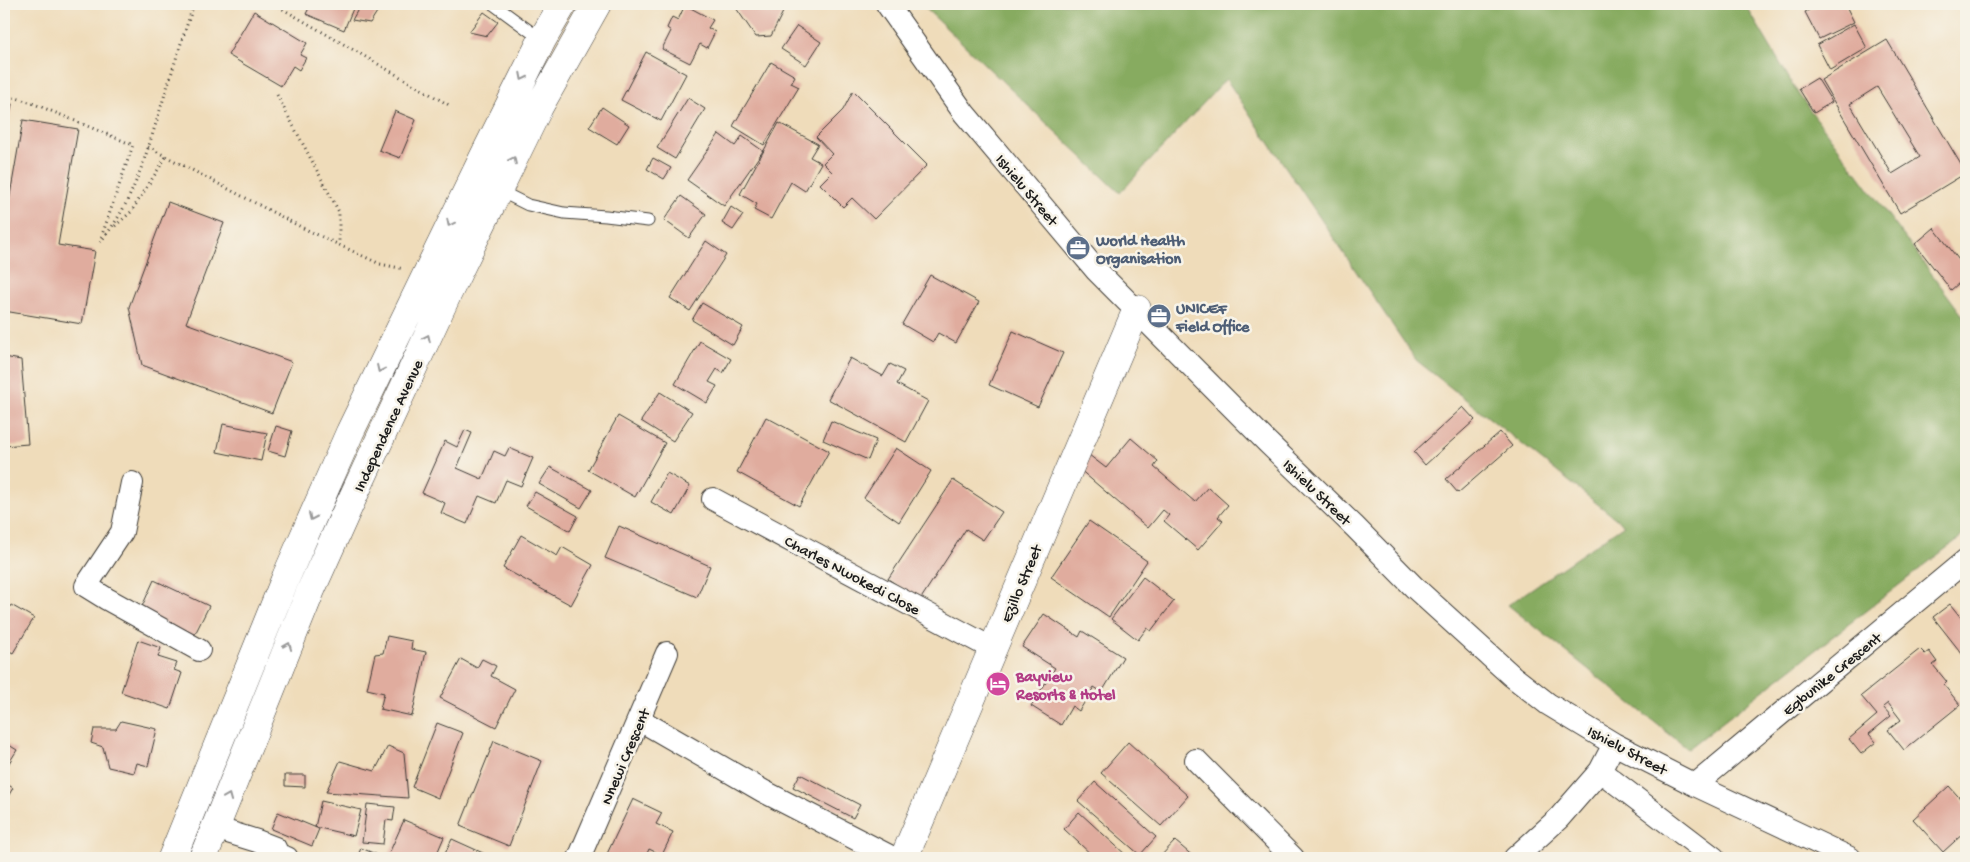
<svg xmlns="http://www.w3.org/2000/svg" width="1970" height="862" viewBox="0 0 1970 862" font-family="'Gochi Hand',sans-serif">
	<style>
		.forest { fill: #87ab60; stroke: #52643e }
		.building { fill: #e0ac9e; fill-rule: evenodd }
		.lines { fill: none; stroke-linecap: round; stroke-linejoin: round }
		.lane-casing { stroke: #3c3934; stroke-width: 13 }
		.street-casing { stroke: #3c3934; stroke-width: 24 }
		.secondary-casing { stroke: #3c3934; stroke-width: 29 }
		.primary-casing { stroke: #3c3934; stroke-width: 29 }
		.path { stroke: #3c3934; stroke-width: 3; stroke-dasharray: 1 4; stroke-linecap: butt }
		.lane { stroke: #fff; stroke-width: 11 }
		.street { stroke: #fff; stroke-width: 22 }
		.secondary { stroke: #fff; stroke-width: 28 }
		.primary { stroke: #fff; stroke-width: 28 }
		.oneway { stroke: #999 }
		.labels { text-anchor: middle; stroke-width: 5; stroke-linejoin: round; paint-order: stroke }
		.street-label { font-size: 16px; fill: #1c1c1c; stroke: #f7f3e8 }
		.service-label { font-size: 16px; font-weight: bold; fill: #4e5e75; stroke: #f7f3e8; text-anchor: start }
		.hotel-label { font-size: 16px; font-weight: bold; fill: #b23c85; stroke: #f7f3e8; text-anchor: start }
	</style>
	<rect width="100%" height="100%" fill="#f7f3e8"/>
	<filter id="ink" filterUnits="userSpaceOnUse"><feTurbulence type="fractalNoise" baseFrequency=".02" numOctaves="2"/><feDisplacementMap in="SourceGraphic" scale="10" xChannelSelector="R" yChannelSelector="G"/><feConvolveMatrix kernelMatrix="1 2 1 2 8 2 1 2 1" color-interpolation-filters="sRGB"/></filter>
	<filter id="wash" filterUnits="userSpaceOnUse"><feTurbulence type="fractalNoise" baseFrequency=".0096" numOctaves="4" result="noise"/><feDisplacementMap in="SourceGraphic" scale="20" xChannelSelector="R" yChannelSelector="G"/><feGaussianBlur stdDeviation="1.12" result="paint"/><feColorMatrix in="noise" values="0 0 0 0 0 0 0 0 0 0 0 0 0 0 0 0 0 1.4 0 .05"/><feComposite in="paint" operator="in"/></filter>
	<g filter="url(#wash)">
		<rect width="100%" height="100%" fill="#efdcba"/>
		<path class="forest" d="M 921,4 L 1745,4 L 1799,95 L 1966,320 L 1966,533 L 1688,749 L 1508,605 L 1624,525 L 1416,360 L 1226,79 L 1120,193 Z"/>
		<g id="blocks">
			<path class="building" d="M 311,4 L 355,4 L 344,30 L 306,14 Z
				M 361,4 L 382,4 L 370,23 L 352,20 Z
				M 742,4 L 784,4 L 786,6 L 771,36 L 756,37 L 736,8 Z
				M 1821,4 L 1845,4 L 1854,22 L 1819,39 L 1805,12 Z
				M 685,5 L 713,20 L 708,28 L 715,32 L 707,48 L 700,44 L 690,63 L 662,49 L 671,31 L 667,28 L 672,17 L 678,20 Z
				M 254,11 L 307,43 L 300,55 L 306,58 L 299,70 L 293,66 L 281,86 L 228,55 Z
				M 484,12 L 498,22 L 487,36 L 469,32 Z
				M 1854,24 L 1867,48 L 1830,70 L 1817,45 Z
				M 797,26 L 821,42 L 806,65 L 781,49 Z
				M 1887,40 L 1966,173 L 1900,213 L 1821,80 ZM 1877,87 L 1920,157 L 1892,174 L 1850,104 Z
				M 646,52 L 686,74 L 661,121 L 621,100 Z
				M 771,62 L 795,76 L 791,83 L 799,87 L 764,145 L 733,126 Z
				M 1817,78 L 1832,102 L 1814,113 L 1799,89 Z
				M 853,91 L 927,165 L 874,219 L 852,198 L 843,207 L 820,184 L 832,172 L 823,163 L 832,154 L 816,137 L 843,110 Z
				M 688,98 L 705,109 L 675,159 L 657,148 Z
				M 4,102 L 12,104 L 5,141 L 4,141 Z
				M 602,107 L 629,125 L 617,144 L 589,127 Z
				M 395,111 L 416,120 L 400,158 L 379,150 Z
				M 23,120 L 78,129 L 58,245 L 95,251 L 82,324 L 4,311 L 4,230 Z
				M 779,123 L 818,144 L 810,157 L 821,163 L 805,191 L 791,182 L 771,219 L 754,210 L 757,204 L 740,194 Z
				M 719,134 L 735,146 L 742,136 L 763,151 L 724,206 L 687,180 Z
				M 653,158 L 671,168 L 664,179 L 647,169 Z
				M 681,196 L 706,214 L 689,238 L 664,220 Z
				M 168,202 L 224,223 L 186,323 L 292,362 L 272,413 L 142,365 L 129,307 Z
				M 731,207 L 743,215 L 733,230 L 722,223 Z
				M 1934,228 L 1966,269 L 1966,277 L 1951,290 L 1915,244 Z
				M 706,241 L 726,255 L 690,311 L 670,298 Z
				M 930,275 L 979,302 L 956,343 L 938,333 L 933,342 L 902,324 Z
				M 702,303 L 743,327 L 733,345 L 692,320 Z
				M 1013,331 L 1063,353 L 1038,407 L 989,385 Z
				M 700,341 L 731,359 L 723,373 L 717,369 L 709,382 L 717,386 L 707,403 L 675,384 Z
				M 4,357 L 21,360 L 28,444 L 4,446 Z
				M 850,358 L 883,376 L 890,364 L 904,371 L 897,384 L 928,401 L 906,442 L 828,399 Z
				M 660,392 L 692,412 L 673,441 L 641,421 Z
				M 1463,407 L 1475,420 L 1425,465 L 1414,452 Z
				M 618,416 L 665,443 L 635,497 L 588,470 Z
				M 766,417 L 829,451 L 799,506 L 737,472 Z
				M 831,421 L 876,440 L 868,460 L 823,440 Z
				M 223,424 L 267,433 L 261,461 L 217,452 Z
				M 276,426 L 292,431 L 285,456 L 268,451 Z
				M 465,430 L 472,433 L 457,468 L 482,479 L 494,451 L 505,456 L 509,448 L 533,458 L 521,486 L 506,480 L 496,503 L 479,496 L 467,524 L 441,513 L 445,503 L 422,493 L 445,441 L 457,447 Z
				M 1500,432 L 1512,446 L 1458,493 L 1446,479 Z
				M 1131,438 L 1158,461 L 1154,467 L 1195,502 L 1208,487 L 1228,505 L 1218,517 L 1223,521 L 1198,550 L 1164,521 L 1169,515 L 1163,510 L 1148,528 L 1078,468 L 1089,455 L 1106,468 Z
				M 896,448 L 931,471 L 899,522 L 864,498 Z
				M 550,467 L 592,490 L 581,508 L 539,484 Z
				M 667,473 L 690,486 L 674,515 L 651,502 Z
				M 953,480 L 1002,512 L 983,540 L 966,529 L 920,600 L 888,579 Z
				M 535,492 L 578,516 L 570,531 L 526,506 Z
				M 1089,521 L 1147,561 L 1109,617 L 1051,577 Z
				M 619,526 L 710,566 L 697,597 L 605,558 Z
				M 521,535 L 557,556 L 562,547 L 593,565 L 571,605 L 503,568 Z
				M 1143,577 L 1174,601 L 1151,631 L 1147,628 L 1138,640 L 1111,619 Z
				M 154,580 L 209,606 L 193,638 L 139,613 Z
				M 1950,604 L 1966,624 L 1966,659 L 1933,617 Z
				M 11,605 L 34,618 L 13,653 L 4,648 L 4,617 Z
				M 1044,614 L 1079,637 L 1082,631 L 1123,657 L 1102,692 L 1094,687 L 1079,711 L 1072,706 L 1061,725 L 1031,706 L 1055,668 L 1022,647 Z
				M 387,636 L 412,641 L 411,649 L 426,652 L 412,716 L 380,709 L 384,693 L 367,689 L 375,654 L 383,653 Z
				M 138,640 L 161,648 L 158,657 L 177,663 L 174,670 L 182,673 L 170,709 L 121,692 Z
				M 1920,649 L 1925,654 L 1929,651 L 1937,662 L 1933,665 L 1947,682 L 1944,685 L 1960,705 L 1904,750 L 1888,730 L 1901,720 L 1888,703 L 1883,707 L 1891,716 L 1869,734 L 1876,742 L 1861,754 L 1849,739 L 1877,715 L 1861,696 Z
				M 461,659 L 477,668 L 482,659 L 496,666 L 491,676 L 515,689 L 496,727 L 440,698 Z
				M 121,721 L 157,729 L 148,766 L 137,763 L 134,773 L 108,767 L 103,747 L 91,743 L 94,729 L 116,729 Z
				M 437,723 L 463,733 L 438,798 L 412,787 Z
				M 494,741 L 542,761 L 509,846 L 460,826 Z
				M 4,742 L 17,750 L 4,771 Z
				M 1128,742 L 1188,796 L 1161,826 L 1101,773 Z
				M 388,746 L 404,753 L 408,798 L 326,792 L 340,761 L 375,771 Z
				M 800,774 L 860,805 L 853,818 L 793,787 Z
				M 285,775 L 305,775 L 305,787 L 285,786 Z
				M 4,782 L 13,788 L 4,803 Z
				M 1095,782 L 1156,837 L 1140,855 L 1078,801 Z
				M 1949,786 L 1966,805 L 1966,831 L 1943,852 L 1913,819 Z
				M 633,799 L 662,813 L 656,824 L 673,832 L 662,855 L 649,849 L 645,858 L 605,858 Z
				M 321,801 L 361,810 L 354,836 L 315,827 Z
				M 367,804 L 395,807 L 393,821 L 386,820 L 383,844 L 362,842 Z
				M 278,812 L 319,829 L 312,846 L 271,829 Z
				M 1079,812 L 1127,856 L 1125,858 L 1095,858 L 1064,829 Z
				M 404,820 L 444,837 L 435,858 L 387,858 Z
				M 452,839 L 494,858 L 443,858 Z
				M 1175,841 L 1195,858 L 1159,858 Z
				M 361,848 L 378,855 L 376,858 L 357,858 Z"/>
		</g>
	</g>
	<g filter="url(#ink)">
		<use href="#blocks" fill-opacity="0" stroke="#3c3934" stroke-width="1"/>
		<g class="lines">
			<defs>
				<path id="lane" d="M 493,4 L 542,40
					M 498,190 L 528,205 L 564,213 L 606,216 L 648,221"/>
				<path id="street" d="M 887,4 L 964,113 L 1096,270 L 1268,443 L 1355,527 L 1414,587 L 1512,676 L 1548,704 L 1614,744 L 1695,785 L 1850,858
					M 132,483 L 122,532 L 86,586 L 107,599 L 199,650
					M 713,499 L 993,649
					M 640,720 L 763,791 L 893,858
					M 1196,760 L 1293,858
					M 1600,771 L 1714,858
					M 1695,785 L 1966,560
					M 215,828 L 257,841 L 275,848 L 278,855 L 287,858
					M 579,858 L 667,653
					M 1515,858 L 1559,818 L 1600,771 L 1614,744"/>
				<path id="secondary" d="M 904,858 L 1137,309"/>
				<path id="primary" d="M 172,858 L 286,577 L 350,432 L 483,158 L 542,40 L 563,4
					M 203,858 L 311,590 L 347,510 L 447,295 L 539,107 L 597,4"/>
			</defs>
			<use href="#lane" class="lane-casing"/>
			<use href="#street" class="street-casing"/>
			<use href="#secondary" class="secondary-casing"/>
			<use href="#primary" class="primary-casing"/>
			<path class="path" d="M 274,4 L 449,105
				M 4,94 L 32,103 L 133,145 L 101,238
				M 277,95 L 339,212 L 339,244
				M 148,147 L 303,228 L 380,264 L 404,269
				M 115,226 L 131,212 L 166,157
				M 100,242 C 132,206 146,155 160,110 C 171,75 182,39 194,4"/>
			<use href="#lane" class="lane"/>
			<use href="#street" class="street"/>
			<use href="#secondary" class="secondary"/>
			<use href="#primary" class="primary"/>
		</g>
		<defs><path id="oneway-chevron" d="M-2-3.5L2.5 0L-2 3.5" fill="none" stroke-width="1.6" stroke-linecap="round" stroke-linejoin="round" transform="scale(1.25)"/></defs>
		<g class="oneway">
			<use href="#oneway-chevron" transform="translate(523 77) rotate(117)"/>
			<use href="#oneway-chevron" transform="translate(513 160) rotate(-64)"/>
			<use href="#oneway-chevron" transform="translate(450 223) rotate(116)"/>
			<use href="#oneway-chevron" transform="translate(427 338) rotate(-65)"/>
			<use href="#oneway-chevron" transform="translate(380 369) rotate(115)"/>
			<use href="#oneway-chevron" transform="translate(312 517) rotate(114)"/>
			<use href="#oneway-chevron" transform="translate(288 646) rotate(-68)"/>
			<use href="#oneway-chevron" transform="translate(228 797) rotate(-68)"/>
		</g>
	</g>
	<defs>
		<symbol id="office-disc" viewBox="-11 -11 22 22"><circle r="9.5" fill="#5c6f8a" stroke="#f7f3e8"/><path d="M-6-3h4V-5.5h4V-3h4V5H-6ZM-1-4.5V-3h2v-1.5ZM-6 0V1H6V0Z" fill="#fff"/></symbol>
		<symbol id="hotel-disc" viewBox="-11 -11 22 22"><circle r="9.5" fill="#d1479c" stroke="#f7f3e8"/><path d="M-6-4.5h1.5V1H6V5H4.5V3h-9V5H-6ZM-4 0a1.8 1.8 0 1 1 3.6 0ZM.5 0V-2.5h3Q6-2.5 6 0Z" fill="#fff"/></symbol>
	</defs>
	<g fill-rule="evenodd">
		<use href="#office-disc" x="1064" y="234" width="28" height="28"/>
		<use href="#office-disc" x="1145" y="302" width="28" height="28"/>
		<use href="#hotel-disc" x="984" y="670" width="28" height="28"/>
	</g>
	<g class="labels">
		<g class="street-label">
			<text transform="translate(1028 189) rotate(50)" y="6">Ishielu Street</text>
			<text transform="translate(387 425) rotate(-65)" y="6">Independence Avenue</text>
			<text transform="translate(1318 491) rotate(44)" y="6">Ishielu Street</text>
			<text transform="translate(853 574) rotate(28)" y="6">Charles Nwokedi Close</text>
			<text transform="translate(1020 583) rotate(-67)" y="6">Ezillo Street</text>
			<text transform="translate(1831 673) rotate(-39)" y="6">Egbunike Crescent</text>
			<text transform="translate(1628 749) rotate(28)" y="6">Ishielu Street</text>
			<text transform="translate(624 756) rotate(-67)" y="6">Nnewi Crescent</text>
		</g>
		<g class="service-label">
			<text x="1096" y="245">World Health<tspan x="1096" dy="18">Organisation</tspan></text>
			<text x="1176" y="313">UNICEF<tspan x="1176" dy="18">Field Office</tspan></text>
		</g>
		<g class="hotel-label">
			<text x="1016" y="681">Bayview<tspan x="1016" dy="18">Resorts &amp; Hotel</tspan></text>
		</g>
	</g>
	<rect width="1970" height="862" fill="none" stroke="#f7f3e8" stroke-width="20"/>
</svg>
